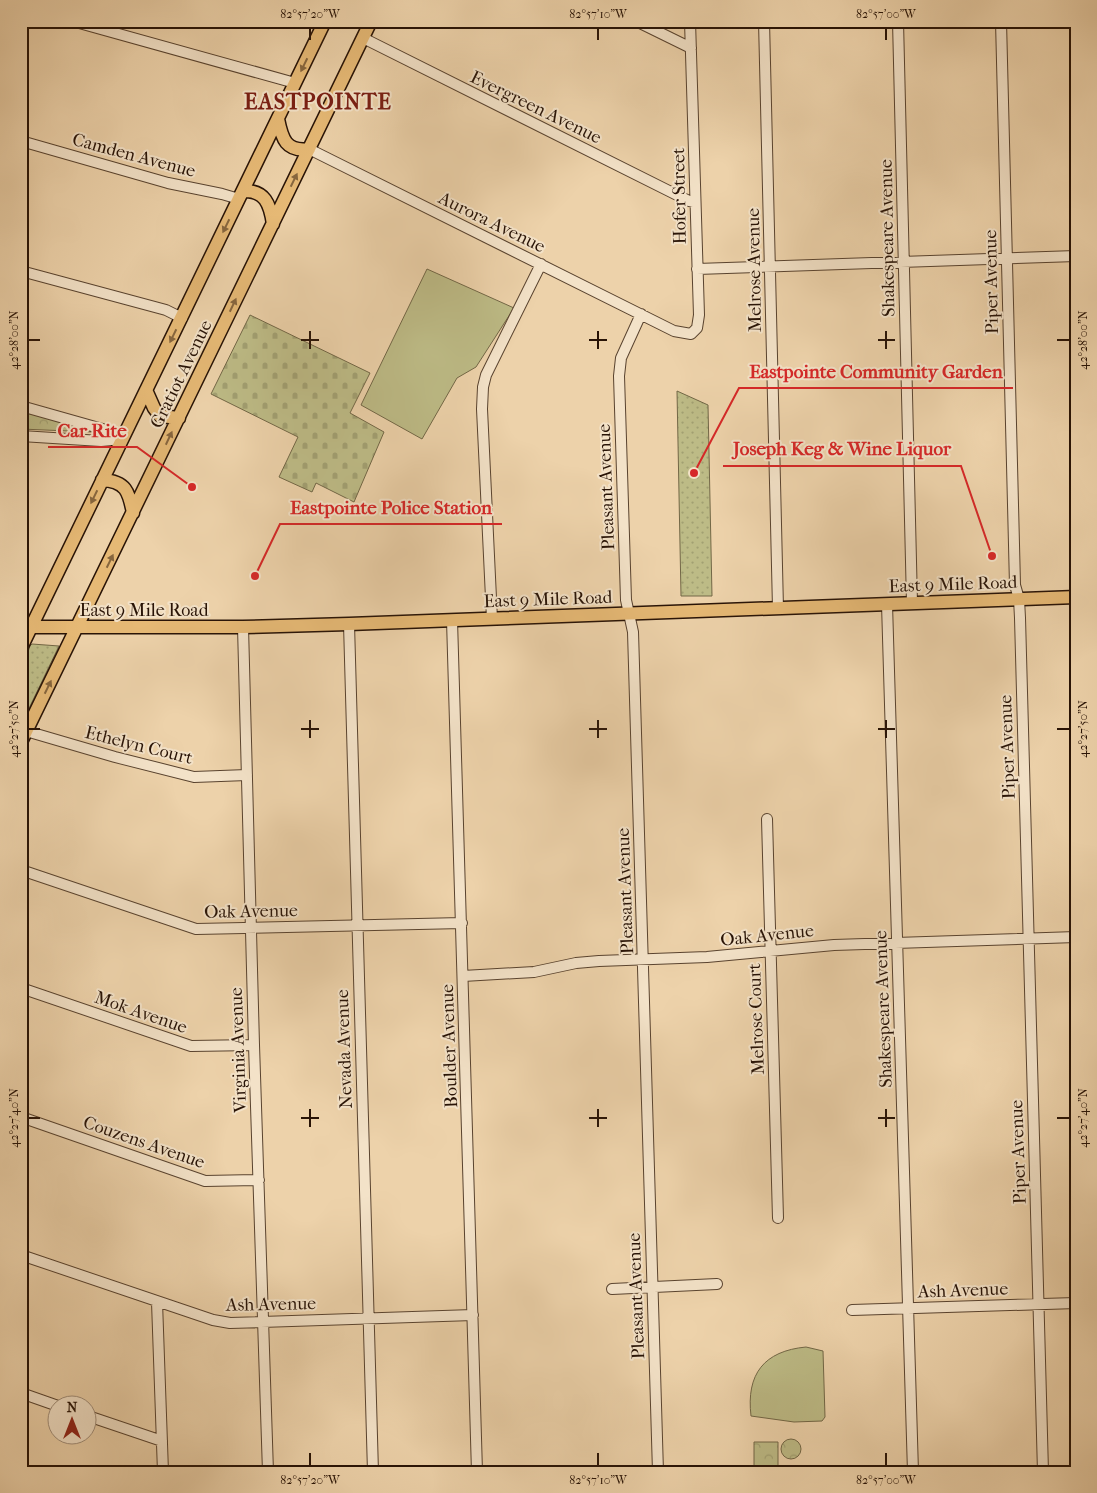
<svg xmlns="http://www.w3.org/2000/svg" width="1097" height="1493" viewBox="0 0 1097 1493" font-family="'IM FELL French Canon',serif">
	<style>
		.grass { fill: url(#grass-dots); stroke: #726746 }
		.forest { fill: url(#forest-crowns); stroke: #726746 }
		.cemetery { fill: url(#cemetery-stones); stroke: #726746 }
		.pitch { fill: #bdbb86; stroke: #726746 }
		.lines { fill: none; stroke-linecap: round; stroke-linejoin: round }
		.minor-casing { stroke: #59432f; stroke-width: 12 }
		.major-casing { stroke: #281306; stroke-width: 15 }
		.minor { stroke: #f3e2c8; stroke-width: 10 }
		.major { stroke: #e6b975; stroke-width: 12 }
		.oneway { fill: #87663e }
		.ticks { fill: none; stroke: #281306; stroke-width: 2 }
		.labels { text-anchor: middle; stroke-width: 4; stroke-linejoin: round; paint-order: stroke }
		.street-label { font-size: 18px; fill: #281306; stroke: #f3e2c8 }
		.district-label { font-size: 22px; font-weight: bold; letter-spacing: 1px; fill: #7a1f14; stroke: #f3e2c8 }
		.leader { fill: none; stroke: #d62828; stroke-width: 2 }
		.callout-dot { fill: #d62828; stroke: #f3e2c8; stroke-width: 2 }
		.callout-label { font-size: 19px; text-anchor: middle; font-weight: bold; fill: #d62828; stroke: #f3e2c8; stroke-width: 4; stroke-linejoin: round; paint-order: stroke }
		.neatline { fill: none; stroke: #281306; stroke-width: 2 }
		.ticks-label { font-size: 12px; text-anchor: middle; fill: #281306 }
	</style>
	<defs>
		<pattern id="grass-dots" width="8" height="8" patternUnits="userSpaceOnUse" patternTransform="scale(1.25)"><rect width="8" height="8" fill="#bdbb86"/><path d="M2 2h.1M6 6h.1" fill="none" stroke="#a2a072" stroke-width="1.8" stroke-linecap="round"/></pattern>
		<pattern id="forest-crowns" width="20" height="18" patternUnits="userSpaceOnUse" patternTransform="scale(1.25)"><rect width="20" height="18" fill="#bdbb86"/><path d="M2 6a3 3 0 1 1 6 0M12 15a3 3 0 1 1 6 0" fill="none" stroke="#a2a072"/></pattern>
		<pattern id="cemetery-stones" width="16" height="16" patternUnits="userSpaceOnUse" patternTransform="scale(1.25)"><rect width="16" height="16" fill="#bdbb86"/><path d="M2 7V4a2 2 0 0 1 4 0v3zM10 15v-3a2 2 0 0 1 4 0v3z" fill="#a2a072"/></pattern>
	</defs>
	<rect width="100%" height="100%" fill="#edd2aa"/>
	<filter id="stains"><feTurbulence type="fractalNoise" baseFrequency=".004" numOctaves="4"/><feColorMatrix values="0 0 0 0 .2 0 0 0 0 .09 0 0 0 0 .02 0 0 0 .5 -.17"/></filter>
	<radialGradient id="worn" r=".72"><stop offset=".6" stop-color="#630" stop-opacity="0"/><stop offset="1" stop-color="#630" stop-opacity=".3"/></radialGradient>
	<path class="grass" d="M 677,391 L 708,405 L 712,596 L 681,596 Z
		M 32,644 L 59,646 L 21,725 L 21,672 L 30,646 Z"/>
	<path class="forest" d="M 21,411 L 90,430 L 92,432 L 21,429 Z
		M781 1449a10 10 0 1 1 20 0a10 10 0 1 1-20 0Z
		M 754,1442 L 778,1442 L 778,1468 L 754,1468 Z"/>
	<path class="cemetery" d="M 250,315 L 370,373 L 350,413 L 384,432 L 354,502 L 316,483 L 312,492 L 279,477 L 298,437 L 211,394 Z"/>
	<path class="pitch" d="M 427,269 L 514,308 L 476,367 L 457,378 L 422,439 L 361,405 Z
		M 806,1347 L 823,1351 L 825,1417 L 822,1421 L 794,1422 L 751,1416 C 746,1374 764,1351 806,1347 Z"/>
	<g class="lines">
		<defs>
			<path id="minor" d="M 72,21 L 295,83
				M 636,21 L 691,48
				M 764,21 L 778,608
				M 898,21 L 912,603
				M 1001,21 L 1015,585 L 1019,599 L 1020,618 L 1043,1472
				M 363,38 L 689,201 L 695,202
				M 21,141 L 168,183 L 222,194 L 239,199
				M 309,149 L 674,331 L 691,334 L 697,328 L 699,315 L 690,21
				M 697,269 L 1076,256
				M 21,271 L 166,310 L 182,318
				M 641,314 L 621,358 L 619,376 L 626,600 L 633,632 L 658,1472
				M 21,406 L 106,430 L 122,439
				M 21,436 L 101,441 L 122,439
				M 887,604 L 913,1472
				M 492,619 L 482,409 L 483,387 L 486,375 L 541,264
				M 452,620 L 477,1472
				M 349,624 L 373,1472
				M 243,627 L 254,1045 L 268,1472
				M 26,731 L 115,757 L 194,777 L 247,775
				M 767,819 L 778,1218
				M 21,870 L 196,929 L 462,923
				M 463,976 L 534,972 L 576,963 L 599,961 L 707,957 L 834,945 L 1076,937
				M 21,988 L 191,1046 L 254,1045
				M 21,1117 L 205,1181 L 259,1180
				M 21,1255 L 213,1320 L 230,1323 L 473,1315
				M 612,1289 L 717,1284
				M 157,1302 L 163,1472
				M 852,1310 L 1076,1303
				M 21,1393 L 58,1406
				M 88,1416 L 162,1441"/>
			<path id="major" d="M 278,119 C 282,139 286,152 309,149
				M 243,191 C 265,190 270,204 273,224
				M 146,390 L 154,408 L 160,416 L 179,418
				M 102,480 C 126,481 129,492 133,513
				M 21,627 L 243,627 L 349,624 L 1076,597
				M 21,648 L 325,21
				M 21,742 L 371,21"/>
		</defs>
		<use href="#minor" class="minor-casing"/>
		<use href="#major" class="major-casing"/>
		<use href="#minor" class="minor"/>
		<use href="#major" class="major"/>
	</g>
	<defs><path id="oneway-solid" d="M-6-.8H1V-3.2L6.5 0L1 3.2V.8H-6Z" transform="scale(1.25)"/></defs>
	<g class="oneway">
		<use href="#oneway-solid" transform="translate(304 65) rotate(116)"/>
		<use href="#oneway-solid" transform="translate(294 180) rotate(-64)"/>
		<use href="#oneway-solid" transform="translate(226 226) rotate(116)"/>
		<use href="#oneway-solid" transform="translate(233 305) rotate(-65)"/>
		<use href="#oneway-solid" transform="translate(173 336) rotate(116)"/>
		<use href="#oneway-solid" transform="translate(169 438) rotate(-65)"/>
		<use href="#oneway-solid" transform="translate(94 497) rotate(116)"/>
		<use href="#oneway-solid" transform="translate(110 561) rotate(-64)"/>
		<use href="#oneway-solid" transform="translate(48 687) rotate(-64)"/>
	</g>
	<path class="ticks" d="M 310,28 L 310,40M 598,28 L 598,40M 886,28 L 886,40M 310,331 L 310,349M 598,331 L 598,349M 886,331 L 886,349M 28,340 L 40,340M 301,340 L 319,340M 589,340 L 607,340M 878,340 L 895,340M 1057,340 L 1070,340M 310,720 L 310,738M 598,720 L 598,738M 886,720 L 886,738M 28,729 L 40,729M 301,729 L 319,729M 589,729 L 607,729M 878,729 L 895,729M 1057,729 L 1070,729M 310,1109 L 310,1127M 598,1109 L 598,1127M 886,1109 L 886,1127M 28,1118 L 40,1118M 301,1118 L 319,1118M 589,1118 L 607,1118M 878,1118 L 895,1118M 1057,1118 L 1070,1118M 310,1453 L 310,1466M 598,1453 L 598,1466M 886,1453 L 886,1466"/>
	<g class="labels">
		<g class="street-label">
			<text transform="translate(536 107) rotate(26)" y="6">Evergreen Avenue</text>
			<text transform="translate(134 155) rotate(15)" y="6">Camden Avenue</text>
			<text transform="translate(679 196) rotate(-91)" y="6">Hofer Street</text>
			<text transform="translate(492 222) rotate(26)" y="6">Aurora Avenue</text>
			<text transform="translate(887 238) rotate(-91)" y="6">Shakespeare Avenue</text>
			<text transform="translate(754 270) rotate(-91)" y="6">Melrose Avenue</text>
			<text transform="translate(991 282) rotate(-91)" y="6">Piper Avenue</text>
			<text transform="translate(181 374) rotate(-64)" y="6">Gratiot Avenue</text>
			<text transform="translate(606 487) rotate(-92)" y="6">Pleasant Avenue</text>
			<text transform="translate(953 584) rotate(-2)" y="6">East 9 Mile Road</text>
			<text transform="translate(548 599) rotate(-2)" y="6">East 9 Mile Road</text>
			<text x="144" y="616">East 9 Mile Road</text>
			<text transform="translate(139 745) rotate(14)" y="6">Ethelyn Court</text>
			<text transform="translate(1007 747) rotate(-92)" y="6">Piper Avenue</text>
			<text transform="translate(625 891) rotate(-92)" y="6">Pleasant Avenue</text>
			<text transform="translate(251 911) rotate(-1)" y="6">Oak Avenue</text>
			<text transform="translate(767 935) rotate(-6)" y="6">Oak Avenue</text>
			<text transform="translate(883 1009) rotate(-92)" y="6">Shakespeare Avenue</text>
			<text transform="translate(141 1012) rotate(19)" y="6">Mok Avenue</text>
			<text transform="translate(756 1019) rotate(-92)" y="6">Melrose Court</text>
			<text transform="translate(449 1046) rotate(-92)" y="6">Boulder Avenue</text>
			<text transform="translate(344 1049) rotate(-92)" y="6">Nevada Avenue</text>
			<text transform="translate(238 1050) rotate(-92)" y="6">Virginia Avenue</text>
			<text transform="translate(144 1142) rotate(19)" y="6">Couzens Avenue</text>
			<text transform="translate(1018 1152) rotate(-92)" y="6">Piper Avenue</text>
			<text transform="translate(963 1290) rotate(-2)" y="6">Ash Avenue</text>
			<text transform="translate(636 1296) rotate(-92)" y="6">Pleasant Avenue</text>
			<text transform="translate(271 1304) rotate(-1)" y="6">Ash Avenue</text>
		</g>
		<g class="district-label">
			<text x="318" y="109">EASTPOINTE</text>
		</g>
	</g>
	<path class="leader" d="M694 473L739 388H1013M192 487L137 447H48M992 556L961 466H723M255 576L280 524H502"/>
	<g class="callout-dot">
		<circle cx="694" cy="473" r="5"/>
		<circle cx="192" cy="487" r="5"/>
		<circle cx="992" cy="556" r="5"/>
		<circle cx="255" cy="576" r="5"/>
	</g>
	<g class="callout-label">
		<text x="876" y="378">Eastpointe Community Garden</text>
		<text x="92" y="437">Car Rite</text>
		<text x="842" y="455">Joseph Keg &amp; Wine Liquor</text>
		<text x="391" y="514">Eastpointe Police Station</text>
	</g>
	<rect width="1097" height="1493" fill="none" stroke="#edd2aa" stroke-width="55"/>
	<g transform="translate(72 1420)"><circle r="24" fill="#f3e2c8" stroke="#a28f7a"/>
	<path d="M0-4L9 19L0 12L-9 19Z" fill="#8f2418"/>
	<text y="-8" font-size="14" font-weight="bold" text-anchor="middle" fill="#281306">N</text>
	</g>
	<rect x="28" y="28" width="1042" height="1438" class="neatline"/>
	<g class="ticks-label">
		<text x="310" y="18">82°57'20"W</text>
		<text x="598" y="18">82°57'10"W</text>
		<text x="886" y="18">82°57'00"W</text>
		<text transform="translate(14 340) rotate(-90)" y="4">42°28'00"N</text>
		<text transform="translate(1083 340) rotate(-90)" y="4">42°28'00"N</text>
		<text transform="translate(14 729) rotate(-90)" y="4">42°27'50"N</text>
		<text transform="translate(1083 729) rotate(-90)" y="4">42°27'50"N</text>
		<text transform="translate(14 1118) rotate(-90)" y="4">42°27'40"N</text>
		<text transform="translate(1083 1118) rotate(-90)" y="4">42°27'40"N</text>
		<text x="310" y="1484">82°57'20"W</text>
		<text x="598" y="1484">82°57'10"W</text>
		<text x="886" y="1484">82°57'00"W</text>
	</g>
	<rect width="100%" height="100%" filter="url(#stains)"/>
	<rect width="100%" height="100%" fill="url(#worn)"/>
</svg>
